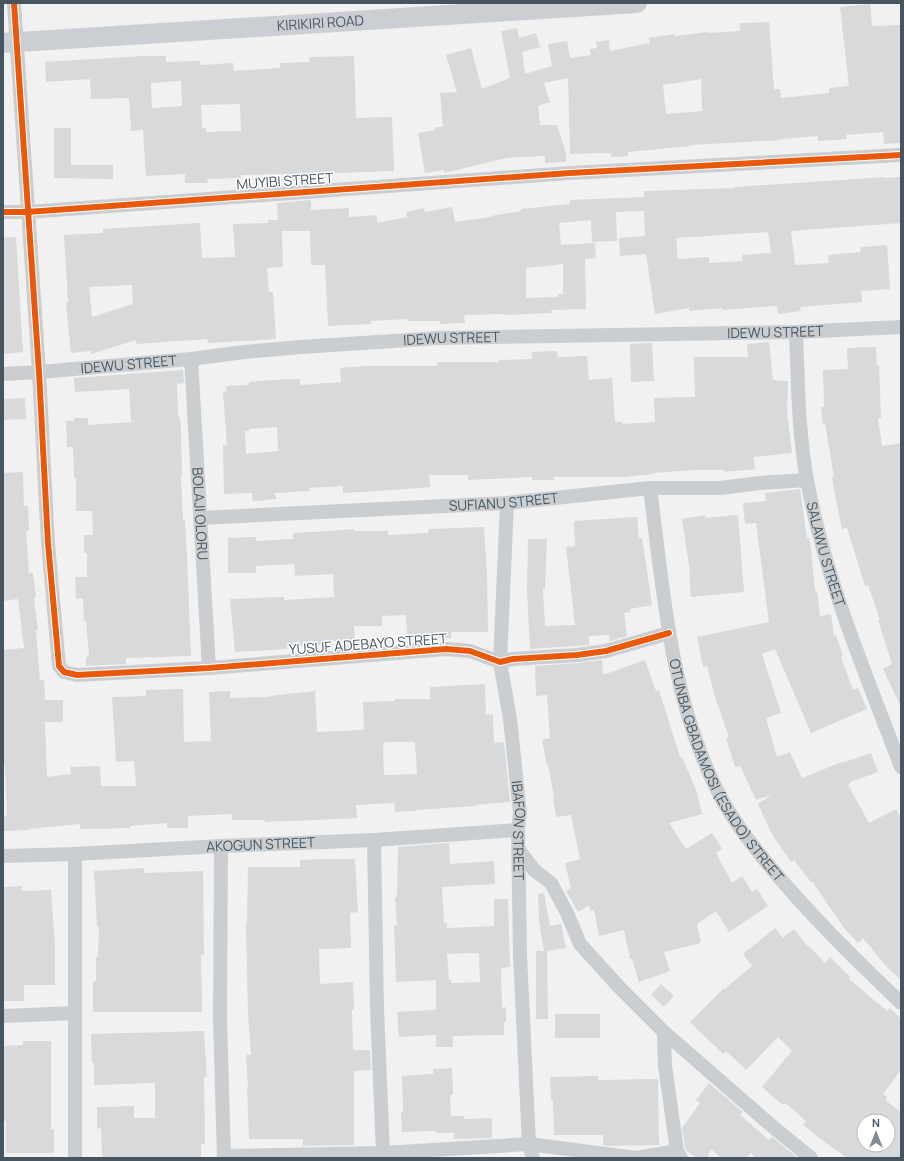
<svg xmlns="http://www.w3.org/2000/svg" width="904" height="1161" viewBox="0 0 904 1161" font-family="Manrope,sans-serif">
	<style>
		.building { fill: #d8d9da; fill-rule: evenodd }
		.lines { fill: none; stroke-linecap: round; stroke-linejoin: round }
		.street { stroke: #caced1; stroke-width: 14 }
		.secondary { stroke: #cbced2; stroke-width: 20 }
		.cycleway-casing { stroke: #fff; stroke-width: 8 }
		.cycleway { stroke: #e8590c; stroke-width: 6 }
		.labels { text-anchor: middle; stroke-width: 3; stroke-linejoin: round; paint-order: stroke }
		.street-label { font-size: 14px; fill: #475560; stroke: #fff }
	</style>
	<rect width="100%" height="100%" fill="#f2f1f1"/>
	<path class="building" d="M 870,4 L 872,26 L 901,25 L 901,143 L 884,144 L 883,132 L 846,135 L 847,139 L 818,141 L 818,136 L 781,139 L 781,140 L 691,145 L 691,146 L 628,152 L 628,156 L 611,157 L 611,153 L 570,154 L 568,78 L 544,83 L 550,102 L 538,106 L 540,125 L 557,125 L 566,153 L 566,162 L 545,163 L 545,156 L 519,157 L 506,158 L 445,173 L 444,170 L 425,173 L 418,133 L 435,130 L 434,128 L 443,126 L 440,93 L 457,92 L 446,55 L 471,48 L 482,89 L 510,78 L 501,31 L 517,28 L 519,38 L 536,33 L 540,47 L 522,52 L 525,74 L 552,66 L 548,44 L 567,41 L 570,58 L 591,55 L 590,49 L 597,48 L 596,42 L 609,40 L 610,51 L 650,43 L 649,38 L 674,34 L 675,36 L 708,32 L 708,33 L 740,31 L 740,23 L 769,22 L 774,89 L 780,89 L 781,98 L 829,93 L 829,88 L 849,86 L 840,7 ZM 701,79 L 702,111 L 666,114 L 663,85 Z
		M 143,56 L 166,56 L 166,62 L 200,61 L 200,65 L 233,63 L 234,71 L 280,68 L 280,63 L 310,62 L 309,57 L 354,56 L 356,118 L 392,117 L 394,171 L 308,174 L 308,177 L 286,177 L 285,174 L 241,175 L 241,178 L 207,179 L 208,183 L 185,183 L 185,174 L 146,176 L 143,130 L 131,131 L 129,98 L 91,99 L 90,79 L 46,82 L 45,62 ZM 181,81 L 182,106 L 152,108 L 151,83 ZM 240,104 L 241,131 L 206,132 L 206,128 L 202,128 L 201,105 Z
		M 54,128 L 71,128 L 71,165 L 113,165 L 113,179 L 54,178 Z
		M 885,177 L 885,178 L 901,177 L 901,223 L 791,231 L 795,265 L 829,263 L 828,255 L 861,252 L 860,247 L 887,245 L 890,289 L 861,291 L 862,302 L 800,307 L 801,311 L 778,314 L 777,306 L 722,310 L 722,308 L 689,311 L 689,308 L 655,314 L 646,254 L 620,256 L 619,238 L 645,236 L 644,211 L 616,212 L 617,241 L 592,242 L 591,220 L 559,223 L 561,245 L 595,243 L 596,258 L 585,259 L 586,309 L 551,310 L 552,313 L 504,315 L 504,314 L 464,315 L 465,323 L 440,324 L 440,321 L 407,321 L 407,319 L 371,321 L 371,324 L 328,326 L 325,265 L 311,265 L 310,231 L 282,231 L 283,267 L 267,268 L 269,292 L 273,292 L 276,339 L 208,343 L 207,339 L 136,344 L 136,340 L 91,354 L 91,351 L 71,353 L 66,303 L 68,302 L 64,235 L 103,233 L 103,229 L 200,223 L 202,258 L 235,257 L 233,224 L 268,223 L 268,220 L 278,220 L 277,203 L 311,200 L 311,210 L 349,208 L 349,217 L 377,215 L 377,223 L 407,217 L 406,212 L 424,208 L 425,212 L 452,207 L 455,222 L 491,217 L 491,216 L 521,211 L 521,209 L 570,204 L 570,200 L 644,197 L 644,191 L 734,188 L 734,187 ZM 768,232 L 771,253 L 742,255 L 742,261 L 709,263 L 709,257 L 678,259 L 676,238 ZM 563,264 L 563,294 L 558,294 L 558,297 L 526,298 L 526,268 ZM 132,285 L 133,304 L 92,317 L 89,287 Z
		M 16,237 L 23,352 L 3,354 L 3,238 Z
		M 769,342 L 773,380 L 788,381 L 787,412 L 792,453 L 754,457 L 755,469 L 724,472 L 724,470 L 693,470 L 653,473 L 653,474 L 624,477 L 554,477 L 554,480 L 532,480 L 532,477 L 468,480 L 468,475 L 429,475 L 430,487 L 394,490 L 343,493 L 343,486 L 309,488 L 310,491 L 275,493 L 276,499 L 253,501 L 252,493 L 224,494 L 223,445 L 227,445 L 223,392 L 227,391 L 226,386 L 249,385 L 249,382 L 271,380 L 300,379 L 300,385 L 341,382 L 340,368 L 364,366 L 437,366 L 437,362 L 499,362 L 499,360 L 532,359 L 532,352 L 557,351 L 558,357 L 587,356 L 589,380 L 612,378 L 615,422 L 622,422 L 622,424 L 655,422 L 654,398 L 695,397 L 694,357 L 748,357 L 747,344 ZM 277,427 L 278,451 L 246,454 L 245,431 L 249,431 L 249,429 Z
		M 652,343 L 654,381 L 631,382 L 630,344 Z
		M 876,347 L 877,366 L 879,365 L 881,418 L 878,418 L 882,446 L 901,443 L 901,707 L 883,669 L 892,664 L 878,620 L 880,620 L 868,585 L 865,586 L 847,528 L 842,529 L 834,490 L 832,477 L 834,477 L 825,424 L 823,424 L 821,407 L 824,406 L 823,370 L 848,369 L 847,348 Z
		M 183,370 L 184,383 L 177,384 L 178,415 L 179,415 L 181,426 L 182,476 L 181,476 L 183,520 L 185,520 L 187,557 L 191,656 L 126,658 L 126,664 L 86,666 L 86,657 L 89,657 L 86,621 L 84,621 L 83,598 L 76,599 L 75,577 L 87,577 L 87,553 L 84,553 L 84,535 L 93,535 L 92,511 L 76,511 L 76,478 L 74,478 L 73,447 L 67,447 L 66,421 L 74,421 L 74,418 L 88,418 L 88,425 L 131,422 L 129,389 L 75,392 L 74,378 Z
		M 25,398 L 26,419 L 3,420 L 3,399 Z
		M 23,472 L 24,506 L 28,506 L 29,531 L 26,531 L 29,573 L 33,573 L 36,597 L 34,597 L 38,630 L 36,630 L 40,680 L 44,680 L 45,700 L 63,700 L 63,722 L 45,722 L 47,777 L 71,774 L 70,767 L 100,766 L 101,786 L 136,786 L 134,761 L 116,762 L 112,697 L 146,696 L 146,690 L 183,689 L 184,742 L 211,741 L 209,692 L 230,691 L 230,698 L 270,697 L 270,696 L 315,691 L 317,732 L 364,730 L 363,702 L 395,701 L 395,699 L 430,699 L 430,687 L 485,684 L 486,715 L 493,714 L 494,743 L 504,742 L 510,802 L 476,805 L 476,806 L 416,810 L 416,811 L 395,812 L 394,803 L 356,805 L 357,818 L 316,820 L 265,822 L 265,820 L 232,820 L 232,814 L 188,816 L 188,828 L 167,828 L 167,823 L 130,826 L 130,828 L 80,829 L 80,824 L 29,829 L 29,830 L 3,831 L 3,817 L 7,816 L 5,764 L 3,764 L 3,650 L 24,648 L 18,599 L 3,601 L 3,473 ZM 387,742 L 415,742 L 417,774 L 384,775 L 383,743 Z
		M 800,489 L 807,538 L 809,538 L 811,548 L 815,591 L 817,591 L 820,616 L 831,614 L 834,636 L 836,635 L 843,656 L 841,657 L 853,690 L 858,688 L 867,709 L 811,733 L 775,649 L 762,654 L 781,713 L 766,718 L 777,757 L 790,752 L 802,778 L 842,762 L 842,763 L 871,753 L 878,772 L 850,782 L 850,784 L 848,785 L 869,823 L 896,809 L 901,818 L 901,980 L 886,966 L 863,938 L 858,943 L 844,928 L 812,881 L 811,882 L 794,860 L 791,862 L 773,836 L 758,804 L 771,795 L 756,800 L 740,766 L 735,767 L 726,738 L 729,737 L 715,697 L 707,666 L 703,667 L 697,637 L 769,622 L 756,523 L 745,524 L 743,503 L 766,501 L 765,493 Z
		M 705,515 L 706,518 L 738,515 L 744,592 L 691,597 L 689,573 L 690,573 L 682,519 Z
		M 637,517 L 639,538 L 642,538 L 652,605 L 630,609 L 630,612 L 624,613 L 627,636 L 610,641 L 609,635 L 589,636 L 589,645 L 530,649 L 527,591 L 528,539 L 547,539 L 545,589 L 543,589 L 545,626 L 575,625 L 566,547 L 575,546 L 574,521 Z
		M 484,527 L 487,573 L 488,632 L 451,632 L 451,638 L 431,638 L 431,635 L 407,635 L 406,615 L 382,616 L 382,626 L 354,626 L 355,640 L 322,641 L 322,645 L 287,647 L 287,649 L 235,652 L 230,599 L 284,597 L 284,600 L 334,597 L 333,574 L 295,576 L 294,564 L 256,566 L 256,573 L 228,573 L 228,538 L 256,537 L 256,541 L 293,539 L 293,533 L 330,531 L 354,529 L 354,531 L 388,531 L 388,535 L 428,533 L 429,529 Z
		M 602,660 L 603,675 L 645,660 L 656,691 L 659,690 L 680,757 L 682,757 L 696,790 L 702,814 L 669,823 L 686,849 L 712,833 L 722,849 L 716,853 L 732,883 L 742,876 L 752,892 L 757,889 L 768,906 L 729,932 L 716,911 L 697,924 L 701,943 L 664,952 L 670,971 L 639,982 L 632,959 L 630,959 L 624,930 L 599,936 L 594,910 L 590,911 L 589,905 L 578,912 L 566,891 L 571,888 L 565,863 L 580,859 L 571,815 L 556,817 L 553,797 L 554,796 L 548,765 L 547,765 L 542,740 L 550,738 L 547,695 L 536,696 L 535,666 L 578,663 Z
		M 449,843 L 450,864 L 494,861 L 495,884 L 442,887 L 444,923 L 447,923 L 447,928 L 494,926 L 494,899 L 508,899 L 510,967 L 501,968 L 502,1008 L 506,1007 L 506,1022 L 504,1022 L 504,1035 L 453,1036 L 453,1047 L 436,1047 L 436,1035 L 399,1037 L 397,1012 L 436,1010 L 436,980 L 396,982 L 394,925 L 397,925 L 395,897 L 397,897 L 398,847 ZM 479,953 L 480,982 L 451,983 L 451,980 L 449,980 L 447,954 Z
		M 327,859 L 355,859 L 358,912 L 350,913 L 351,948 L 319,949 L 320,984 L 353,982 L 354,1010 L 352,1010 L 353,1050 L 370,1050 L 371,1070 L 354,1071 L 354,1145 L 303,1146 L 303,1139 L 249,1139 L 247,1087 L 248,1087 L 246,1055 L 251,1055 L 248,1013 L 246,924 L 247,924 L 248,867 L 300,867 L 300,860 Z
		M 144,868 L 144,873 L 203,871 L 204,955 L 201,955 L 202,1012 L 93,1012 L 93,981 L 96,981 L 96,957 L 98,957 L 99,926 L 97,926 L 94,871 Z
		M 22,886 L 22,891 L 51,890 L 55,945 L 55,985 L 24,985 L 24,1001 L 3,1001 L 3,887 Z
		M 544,893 L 550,926 L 561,924 L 566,948 L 547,951 L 548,1019 L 536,1019 L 536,951 L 544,951 L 539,921 L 538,894 Z
		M 775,928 L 783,938 L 794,929 L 808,947 L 809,946 L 825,963 L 830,957 L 850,977 L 849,979 L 887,1011 L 890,1008 L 901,1019 L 901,1070 L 883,1094 L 887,1097 L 885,1100 L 901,1112 L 901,1158 L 847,1158 L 822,1140 L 803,1125 L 806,1121 L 785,1103 L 783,1105 L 762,1087 L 792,1051 L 778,1037 L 746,1070 L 726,1051 L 723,1054 L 690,1022 L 724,988 L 725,989 L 752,966 L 743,954 ZM 864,1121 L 888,1121 L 888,1145 L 864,1145 Z
		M 661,984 L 674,996 L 664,1007 L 651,995 Z
		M 555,1014 L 600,1014 L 600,1038 L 555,1038 Z
		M 204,1031 L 207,1077 L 204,1077 L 205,1144 L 201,1144 L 201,1158 L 102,1158 L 101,1128 L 97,1129 L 97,1107 L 134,1106 L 134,1118 L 155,1118 L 155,1083 L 94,1085 L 94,1063 L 92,1063 L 91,1034 Z
		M 23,1041 L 51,1041 L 51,1129 L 54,1129 L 54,1153 L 6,1153 L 6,1121 L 3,1121 L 3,1046 L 23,1045 Z
		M 452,1068 L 453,1095 L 450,1095 L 451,1116 L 464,1116 L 464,1119 L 492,1118 L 492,1138 L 454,1139 L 454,1133 L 436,1133 L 436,1131 L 402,1132 L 401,1112 L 403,1112 L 402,1076 L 433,1074 L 433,1069 Z
		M 598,1076 L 598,1080 L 658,1079 L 659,1145 L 608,1146 L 603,1145 L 603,1135 L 554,1135 L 553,1100 L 551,1100 L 550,1077 Z
		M 709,1083 L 743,1112 L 740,1115 L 769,1140 L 772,1137 L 798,1158 L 756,1158 L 751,1153 L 746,1158 L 721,1158 L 711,1149 L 707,1158 L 696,1158 L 687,1151 L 685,1148 L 682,1128 L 700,1103 L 696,1100 Z"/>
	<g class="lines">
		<g class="street">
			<path d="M 14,3 L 39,372 L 48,543 L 59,666 L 64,672 L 77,675 L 209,668 L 446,649 L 470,651 L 500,662 L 513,659 L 577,655 L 606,651 L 669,633"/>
			<path d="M 3,212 L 27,212 L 570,173 L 901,155"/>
			<path id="s1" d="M 796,332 C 798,381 798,431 807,480 C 825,579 865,672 901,767"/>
			<path id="s2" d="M 191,359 L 209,668"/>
			<path id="s3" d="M 3,374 L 39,372 L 191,359 L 244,352 L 301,347 L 439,338 L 796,332 L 901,327"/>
			<path id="s4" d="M 650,488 C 663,589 670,695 716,788 C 729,815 748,840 767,863 C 808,913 854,958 901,1003"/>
			<path id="s5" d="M 507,503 L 500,662 L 510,719 L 520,813 L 518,830 L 520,955 L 529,1144 L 533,1158"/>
			<path id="s6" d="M 200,518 L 507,503 L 650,488 L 720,488 L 760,483 L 807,480"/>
			<path d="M 374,840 L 377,1009 L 383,1153"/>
			<path d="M 221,846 L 220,1020 L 224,1158"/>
			<path d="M 519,850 L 534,870 L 551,883 L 567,913 L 580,944 L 619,987 L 664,1032 L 773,1127 L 811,1158"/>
			<path id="s7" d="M 3,856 L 75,854 L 221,846 L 374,840 L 518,830"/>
			<path d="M 3,1016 L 75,1013"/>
			<path d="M 664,1032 L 665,1066 L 677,1151"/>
			<path d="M 224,1156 L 383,1153 L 529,1144 L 636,1158 L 677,1151 L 681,1158"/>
			<path d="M 75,1158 L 75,854"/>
		</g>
		<path class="secondary" id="s8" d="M 3,43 L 637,3"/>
		<defs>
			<path id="cycleway" d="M 14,3 L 39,372 L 48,543 L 59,666 L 64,672 L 77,675 L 209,668 L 446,649 L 470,651 L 500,662 L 513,659 L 577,655 L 606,651 L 669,633
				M 3,212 L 27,212 L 570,173 L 901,155"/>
		</defs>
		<use href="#cycleway" class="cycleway-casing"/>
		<use href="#cycleway" class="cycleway"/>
	</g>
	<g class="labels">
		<g class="street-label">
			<text dy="5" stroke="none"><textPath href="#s8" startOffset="318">KIRIKIRI ROAD</textPath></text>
			<text transform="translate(285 181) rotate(-4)" y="5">MUYIBI STREET</text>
			<text dy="5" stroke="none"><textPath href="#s3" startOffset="774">IDEWU STREET</textPath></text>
			<text dy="5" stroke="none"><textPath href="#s3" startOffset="450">IDEWU STREET</textPath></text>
			<text dy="5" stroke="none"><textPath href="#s3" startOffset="126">IDEWU STREET</textPath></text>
			<text dy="5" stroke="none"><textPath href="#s6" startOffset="304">SUFIANU STREET</textPath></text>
			<text dy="5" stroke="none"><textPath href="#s2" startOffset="155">BOLAJI OLORU</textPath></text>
			<text dy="5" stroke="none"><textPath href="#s1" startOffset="225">SALAWU STREET</textPath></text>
			<text transform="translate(368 644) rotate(-4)" y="5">YUSUF ADEBAYO STREET</text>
			<text dy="5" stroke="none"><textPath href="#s4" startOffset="297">OTUNBA GBADAMOSI (ESADO) STREET</textPath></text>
			<text dy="5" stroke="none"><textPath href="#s5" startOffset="329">IBAFON STREET</textPath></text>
			<text dy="5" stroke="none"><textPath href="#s7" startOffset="258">AKOGUN STREET</textPath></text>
		</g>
	</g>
	<rect width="904" height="1161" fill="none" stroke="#475560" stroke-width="8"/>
	<g transform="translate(876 1133)"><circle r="19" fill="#ffffff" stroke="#b5bbbf"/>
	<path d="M0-3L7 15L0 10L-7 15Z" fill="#838c93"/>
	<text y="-6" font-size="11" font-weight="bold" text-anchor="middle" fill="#475560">N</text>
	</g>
</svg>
